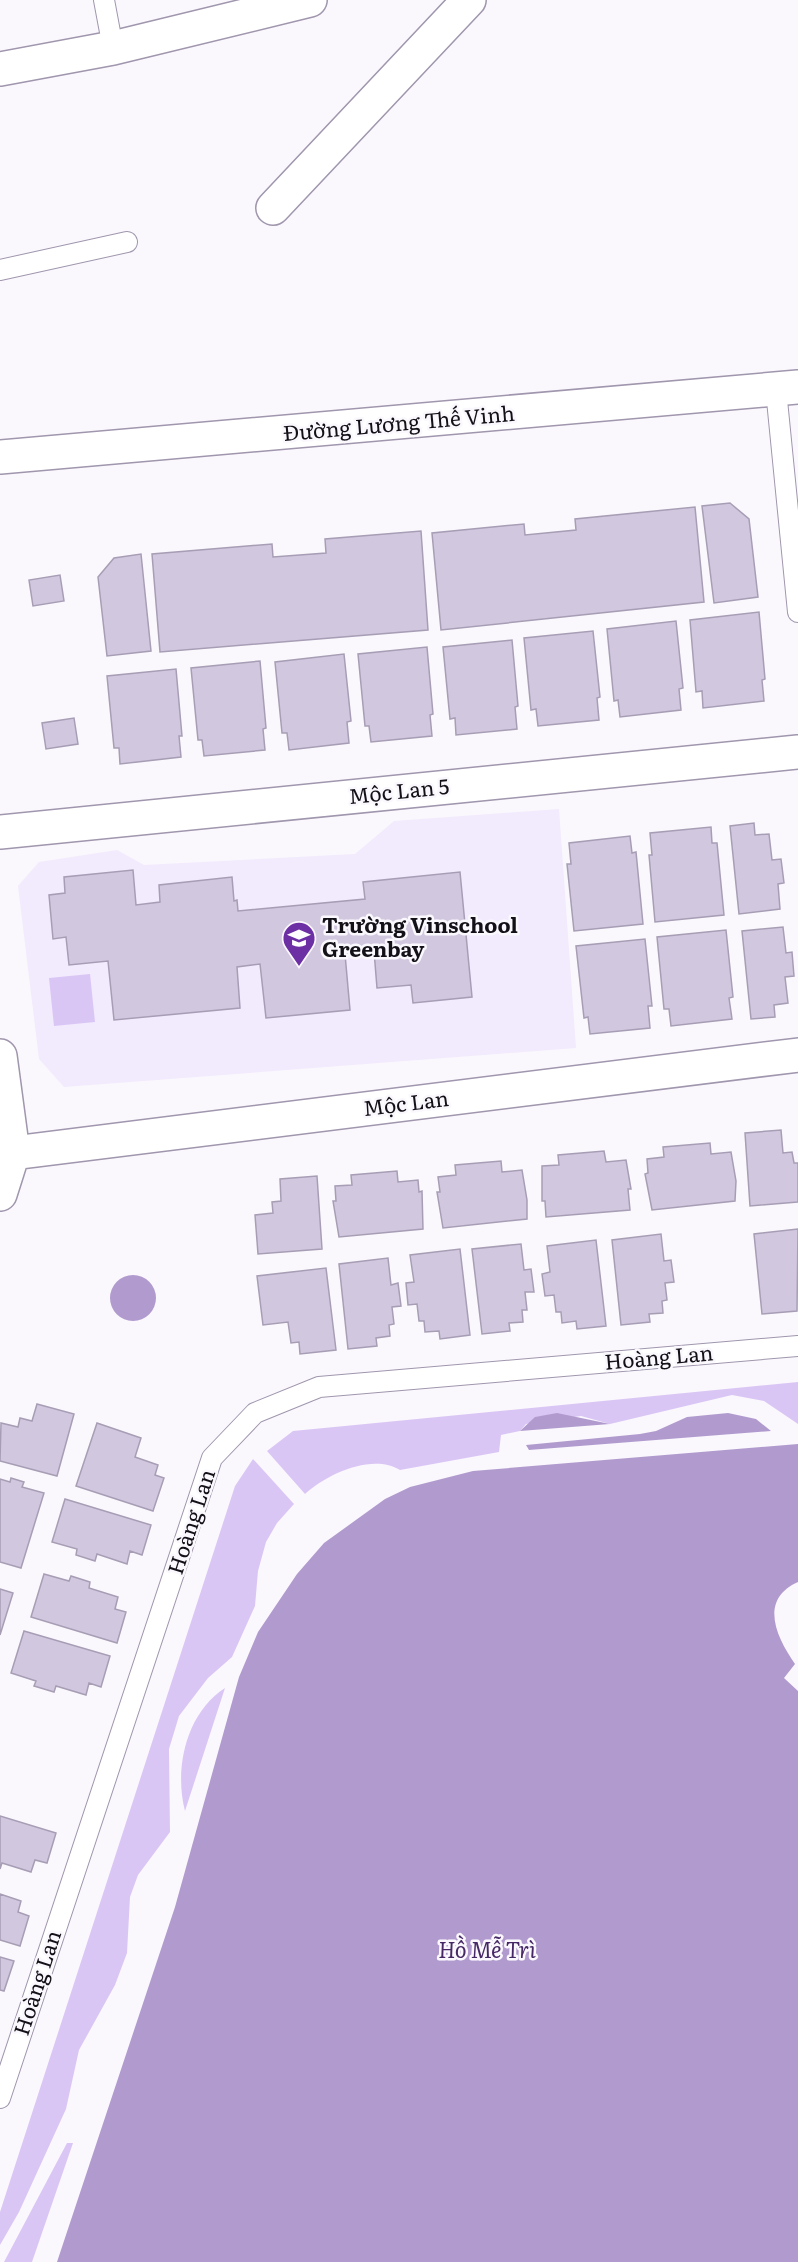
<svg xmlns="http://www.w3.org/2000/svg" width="798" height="2262" viewBox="0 0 798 2262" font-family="Literata,serif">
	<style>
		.built { fill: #f2eafd }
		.green { fill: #dac6f5 }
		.water { fill: #b19bce }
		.building { fill: #d1c7df; stroke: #a79eb5; stroke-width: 1.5 }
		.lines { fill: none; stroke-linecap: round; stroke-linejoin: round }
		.lane-casing { stroke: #a096ad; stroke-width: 22 }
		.street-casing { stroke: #a096ad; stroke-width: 36 }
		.secondary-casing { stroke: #a096ad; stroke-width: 36 }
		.lane { stroke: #fff; stroke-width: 20 }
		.street { stroke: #fff; stroke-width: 33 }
		.secondary { stroke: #fff; stroke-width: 33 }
		.labels { text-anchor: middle; stroke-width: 5; stroke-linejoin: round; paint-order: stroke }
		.street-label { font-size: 21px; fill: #141018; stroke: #faf8fd }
		.poi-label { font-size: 21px; font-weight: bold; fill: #141018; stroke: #faf8fd; text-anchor: start }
		.water-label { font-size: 22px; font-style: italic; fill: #452865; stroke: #faf8fd }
	</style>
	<rect width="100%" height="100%" fill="#faf8fd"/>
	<path class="built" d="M 559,809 L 576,1048 L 64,1087 L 39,1059 L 18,886 L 39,862 L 117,850 L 144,865 L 355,854 L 394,821 Z"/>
	<path class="green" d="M 90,974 L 95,1022 L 54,1026 L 49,978 Z
		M 798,1382 L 798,1424 L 764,1401 L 732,1395 L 610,1424 L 581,1416 L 526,1424 L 520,1431 L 501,1435 L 499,1452 L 400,1470 C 372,1453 327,1474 305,1494 L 267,1451 L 293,1431 Z
		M 253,1459 L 294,1504 L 277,1523 L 266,1542 L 258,1571 L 255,1606 L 232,1657 L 208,1678 L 179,1716 L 169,1749 L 170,1832 L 138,1875 L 130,1897 L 127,1953 L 115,1985 L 79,2050 L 66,2109 L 19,2212 L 0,2245 L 0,2212 L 235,1486 Z
		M 225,1688 L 185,1811 C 174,1769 186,1713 225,1688 Z
		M 67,2143 L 73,2143 L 32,2262 L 4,2262 Z"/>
	<path class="water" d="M110 1298a23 23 0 1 1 46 0a23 23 0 1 1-46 0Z
		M 557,1413 L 610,1424 L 520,1431 L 535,1417 Z
		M 728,1413 L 756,1419 L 771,1431 L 529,1450 L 526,1445 L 640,1434 L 656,1431 L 687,1417 Z
		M 798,1444 L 798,1582 C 758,1600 777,1638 795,1664 L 784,1678 L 798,1691 L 798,2262 L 57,2262 L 175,1907 L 239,1677 L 258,1632 L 297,1574 L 324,1543 L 385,1499 L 410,1487 L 473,1471 Z"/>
	<path class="building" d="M 730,503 L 749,519 L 758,597 L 714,603 L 702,506 Z
		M 695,507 L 704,602 L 441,630 L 432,533 L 524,524 L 525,535 L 576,530 L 575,519 Z
		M 421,531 L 428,630 L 160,652 L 152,554 L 272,544 L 273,557 L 326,553 L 325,539 Z
		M 141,554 L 151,651 L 107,656 L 98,577 L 114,558 Z
		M 60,575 L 64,601 L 33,606 L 29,580 Z
		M 759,612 L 765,679 L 762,680 L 764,701 L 703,708 L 702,691 L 696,692 L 690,620 Z
		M 676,621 L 683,688 L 679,689 L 681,710 L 620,717 L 618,700 L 614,701 L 607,629 Z
		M 593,631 L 600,697 L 597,698 L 599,720 L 538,726 L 536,709 L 531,710 L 524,638 Z
		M 512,640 L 518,706 L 515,707 L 517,729 L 456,735 L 455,718 L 450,719 L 443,647 Z
		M 427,647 L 433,714 L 430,715 L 432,736 L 371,742 L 369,726 L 365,726 L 358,654 Z
		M 344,654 L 351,721 L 347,722 L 349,743 L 289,750 L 287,733 L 282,733 L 275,662 Z
		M 260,661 L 266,728 L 263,729 L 265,750 L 204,756 L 202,740 L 198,740 L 191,668 Z
		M 176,669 L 182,736 L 179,736 L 181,757 L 120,764 L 119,748 L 114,748 L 107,676 Z
		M 74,718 L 78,744 L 46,749 L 42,723 Z
		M 754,823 L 755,835 L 769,834 L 772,860 L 781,859 L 784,883 L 778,884 L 780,909 L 739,914 L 730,826 Z
		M 711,827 L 712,843 L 717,843 L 724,915 L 655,922 L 649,855 L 652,855 L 650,833 Z
		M 630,836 L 632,853 L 636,852 L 643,924 L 574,931 L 567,864 L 571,864 L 569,843 Z
		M 133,870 L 136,905 L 160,902 L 159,885 L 232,877 L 234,901 L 237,900 L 238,911 L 365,899 L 363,882 L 460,872 L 472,997 L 413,1003 L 411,985 L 377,988 L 374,951 L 345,954 L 350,1010 L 266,1018 L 260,964 L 237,967 L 240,1008 L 114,1020 L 108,961 L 69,965 L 66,937 L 53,939 L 49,895 L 65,893 L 64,877 Z
		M 783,927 L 786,953 L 792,952 L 794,976 L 785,977 L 788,1003 L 774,1005 L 775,1017 L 751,1019 L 742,931 Z
		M 726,930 L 733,997 L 729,998 L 732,1019 L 671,1026 L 669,1009 L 664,1009 L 657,937 Z
		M 645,939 L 652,1006 L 648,1006 L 650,1028 L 590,1034 L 588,1017 L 584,1018 L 576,946 Z
		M 781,1130 L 783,1153 L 792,1152 L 794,1163 L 798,1163 L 798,1202 L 750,1206 L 745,1133 Z
		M 710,1143 L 711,1154 L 731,1152 L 736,1181 L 735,1201 L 652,1210 L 645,1174 L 648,1173 L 647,1159 L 664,1157 L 663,1147 Z
		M 604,1151 L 606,1162 L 626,1160 L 631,1189 L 628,1189 L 630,1210 L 546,1217 L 545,1201 L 542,1201 L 542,1166 L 559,1165 L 558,1155 Z
		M 501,1161 L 502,1172 L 522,1170 L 527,1200 L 527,1219 L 443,1228 L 437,1192 L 440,1192 L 438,1177 L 456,1175 L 455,1165 Z
		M 397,1171 L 398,1182 L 418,1180 L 419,1192 L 422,1191 L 423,1229 L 339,1237 L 333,1201 L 336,1201 L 335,1186 L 352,1185 L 351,1175 Z
		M 317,1176 L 322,1249 L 258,1254 L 255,1215 L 273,1213 L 272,1202 L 281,1201 L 280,1179 Z
		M 798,1229 L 797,1311 L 762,1314 L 754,1234 Z
		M 661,1234 L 664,1261 L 671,1260 L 674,1282 L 665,1283 L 667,1300 L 662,1301 L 663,1313 L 649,1314 L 650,1322 L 621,1325 L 612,1240 Z
		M 596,1240 L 606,1326 L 577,1329 L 576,1321 L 562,1323 L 561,1312 L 556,1312 L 554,1295 L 545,1296 L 542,1274 L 550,1272 L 547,1246 Z
		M 521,1244 L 524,1270 L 531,1269 L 534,1292 L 525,1292 L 527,1310 L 522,1310 L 523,1322 L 509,1323 L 510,1331 L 482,1334 L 472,1249 Z
		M 460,1249 L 470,1335 L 440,1339 L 439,1331 L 425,1332 L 424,1321 L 419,1321 L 417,1304 L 408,1305 L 406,1283 L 414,1282 L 410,1255 Z
		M 388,1258 L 391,1285 L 398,1283 L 401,1306 L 392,1307 L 394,1324 L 389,1325 L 390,1336 L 376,1338 L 377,1346 L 348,1349 L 339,1264 Z
		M 326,1268 L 336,1350 L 300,1354 L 299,1342 L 291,1343 L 288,1322 L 263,1325 L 257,1276 Z
		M 37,1404 L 74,1414 L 57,1476 L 0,1461 L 1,1423 L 18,1427 L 20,1418 L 32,1421 Z
		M 97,1423 L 141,1438 L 135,1457 L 158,1465 L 155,1475 L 164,1478 L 153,1511 L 76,1486 Z
		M 11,1478 L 24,1482 L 22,1487 L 44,1493 L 21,1568 L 0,1562 L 0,1479 L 10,1482 Z
		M 65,1499 L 151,1525 L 142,1555 L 130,1551 L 127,1564 L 97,1554 L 95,1561 L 76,1555 L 77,1549 L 52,1542 Z
		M 44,1574 L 69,1581 L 71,1576 L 90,1582 L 89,1588 L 118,1597 L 115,1609 L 126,1612 L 117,1643 L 31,1617 Z
		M 0,1589 L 13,1593 L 0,1635 Z
		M 24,1631 L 110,1656 L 101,1687 L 89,1683 L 86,1695 L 56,1686 L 54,1692 L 34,1686 L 36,1681 L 11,1673 Z
		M 0,1816 L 56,1833 L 47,1863 L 35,1860 L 31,1872 L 2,1863 L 0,1869 Z
		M 0,1894 L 21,1901 L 18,1912 L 29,1916 L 20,1946 L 0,1940 Z
		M 0,1957 L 14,1961 L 4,1991 L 0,1990 Z"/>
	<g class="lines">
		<defs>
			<path id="lane" d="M 104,0 L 113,48
				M 0,270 L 127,242
				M 776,390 L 798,612
				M 0,2098 L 212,1458 L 255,1413 L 319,1387 L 798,1346"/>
			<path id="street" d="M 0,69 L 113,48 L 310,0
				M 273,208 L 469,0
				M 0,832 L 798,752
				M 0,1056 L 13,1153 L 0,1194
				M 0,1149 L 13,1153 L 798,1055"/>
			<path id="secondary" d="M 0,457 L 798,387"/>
		</defs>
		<use href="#lane" class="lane-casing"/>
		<use href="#street" class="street-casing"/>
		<use href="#secondary" class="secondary-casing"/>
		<use href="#lane" class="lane"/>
		<use href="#street" class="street"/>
		<use href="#secondary" class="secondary"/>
	</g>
	<defs>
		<symbol id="school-pin" viewBox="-11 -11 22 30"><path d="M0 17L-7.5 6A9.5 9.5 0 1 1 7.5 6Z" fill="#6c2fa4" stroke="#faf8fd"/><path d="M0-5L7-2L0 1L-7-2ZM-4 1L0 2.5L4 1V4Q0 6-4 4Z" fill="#fff"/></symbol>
	</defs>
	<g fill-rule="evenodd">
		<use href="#school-pin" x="280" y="919" width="38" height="52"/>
	</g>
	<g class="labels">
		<g class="street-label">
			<text transform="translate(399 424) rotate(-5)" y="7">Đường Lương Thế Vinh</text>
			<text transform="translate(399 792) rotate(-6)" y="7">Mộc Lan 5</text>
			<text transform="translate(406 1104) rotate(-7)" y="7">Mộc Lan</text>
			<text transform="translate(659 1358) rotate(-5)" y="7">Hoàng Lan</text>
			<text transform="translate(192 1522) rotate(-72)" y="7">Hoàng Lan</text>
			<text transform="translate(38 1983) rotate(-72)" y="7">Hoàng Lan</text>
		</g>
		<g class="poi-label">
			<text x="322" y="933">Trường Vinschool<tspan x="322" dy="24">Greenbay</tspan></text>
		</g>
		<g class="water-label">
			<text x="487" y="1958">Hồ Mễ Trì</text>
		</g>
	</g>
</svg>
